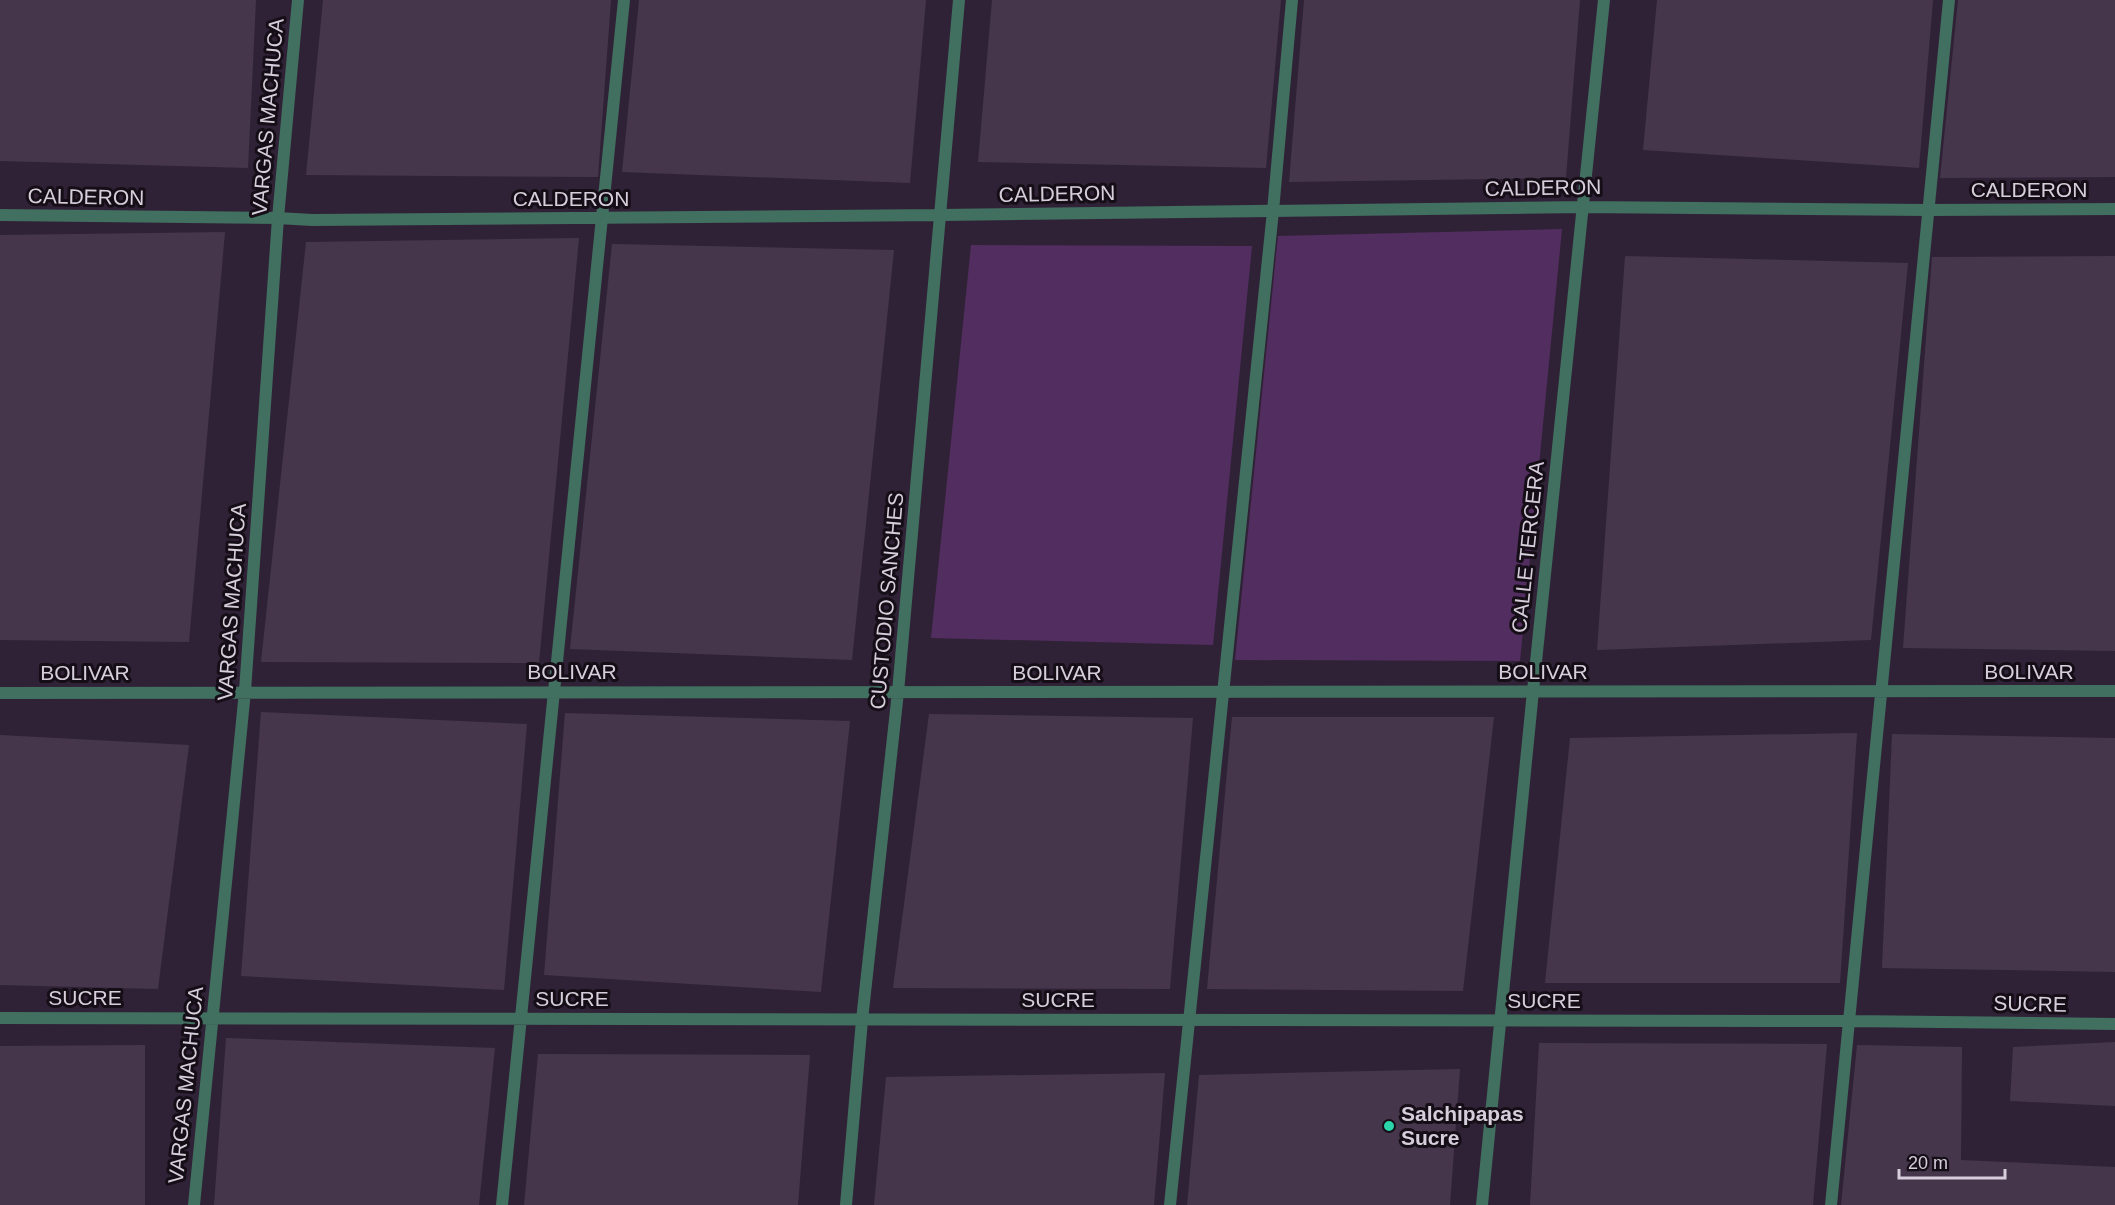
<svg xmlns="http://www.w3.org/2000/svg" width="2115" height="1205" viewBox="0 0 2115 1205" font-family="Arial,sans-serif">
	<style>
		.green { fill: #522d60 }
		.building { fill: #45364c }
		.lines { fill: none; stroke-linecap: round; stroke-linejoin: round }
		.service { stroke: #416f60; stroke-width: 12 }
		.minor { stroke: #416f60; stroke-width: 12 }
		.poi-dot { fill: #2ad5ac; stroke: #150e17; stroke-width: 2 }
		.labels { text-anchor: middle; stroke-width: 6; stroke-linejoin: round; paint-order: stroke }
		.street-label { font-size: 21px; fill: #d7cedb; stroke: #150e17 }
		.poi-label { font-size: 21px; font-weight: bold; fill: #d7cedb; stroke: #150e17; text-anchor: start }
	</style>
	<rect width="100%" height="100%" fill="#302236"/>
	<path class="green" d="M 1562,229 L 1520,661 L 1235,660 L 1278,236 Z
		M 971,245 L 1252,246 L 1213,645 L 931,638 Z"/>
	<path class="building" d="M 0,0 L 256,0 L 248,168 L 0,161 Z
		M 323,0 L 611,0 L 598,177 L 306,175 Z
		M 639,0 L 926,0 L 910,183 L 622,172 Z
		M 992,0 L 1281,0 L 1266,168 L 978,162 Z
		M 1304,0 L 1580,0 L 1566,178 L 1289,182 Z
		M 1657,0 L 1933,0 L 1919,168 L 1643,150 Z
		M 1958,0 L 2115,0 L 2115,177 L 1940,178 Z
		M 225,232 L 189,642 L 0,640 L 0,235 Z
		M 579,238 L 539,663 L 261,662 L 306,242 Z
		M 612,244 L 894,250 L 852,660 L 570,649 Z
		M 1625,256 L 1908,263 L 1871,640 L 1597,650 Z
		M 2115,256 L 2115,651 L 1903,648 L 1932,257 Z
		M 261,712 L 527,724 L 504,990 L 241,976 Z
		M 565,713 L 850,721 L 821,992 L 544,975 Z
		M 929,714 L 1193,718 L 1170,989 L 893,988 Z
		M 1232,717 L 1494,717 L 1463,991 L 1207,989 Z
		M 1857,733 L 1840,983 L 1545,983 L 1570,738 Z
		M 1892,734 L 2115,738 L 2115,972 L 1882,968 Z
		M 0,735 L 189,745 L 158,989 L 0,985 Z
		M 226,1038 L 495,1048 L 479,1205 L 214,1205 Z
		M 2115,1042 L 2115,1106 L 2010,1101 L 2013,1047 Z
		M 1539,1043 L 1827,1044 L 1813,1205 L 1530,1205 Z
		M 145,1045 L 145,1205 L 0,1205 L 0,1046 Z
		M 1857,1045 L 1962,1047 L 1961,1160 L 2115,1167 L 2115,1205 L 1841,1205 Z
		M 538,1054 L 810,1055 L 798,1205 L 524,1205 Z
		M 1460,1069 L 1450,1205 L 1187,1205 L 1199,1075 Z
		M 1165,1073 L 1154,1205 L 874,1205 L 886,1077 Z"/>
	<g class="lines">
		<path class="service" d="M 1170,1205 L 1273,211 L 1292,0"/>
		<path class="minor" d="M 0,215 L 278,218 L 312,220 L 941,215 L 1583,207 L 1927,210 L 2115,209
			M 0,693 L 2115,691
			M 0,1018 L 1849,1021 L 2115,1024
			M 194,1205 L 245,691 L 278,218 L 298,0
			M 502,1205 L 624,0
			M 846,1205 L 862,1020 L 898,692 L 959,0
			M 1482,1205 L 1533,691 L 1604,0
			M 1831,1205 L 1949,0"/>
	</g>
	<circle class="poi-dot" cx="1389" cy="1126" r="6"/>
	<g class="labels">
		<g class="street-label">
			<text transform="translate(268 117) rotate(-85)" y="7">VARGAS MACHUCA</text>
			<text transform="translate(1543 188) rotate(-1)" y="7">CALDERON</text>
			<text x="2029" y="197">CALDERON</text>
			<text transform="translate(1057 194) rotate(-1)" y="7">CALDERON</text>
			<text transform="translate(86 197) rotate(1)" y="7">CALDERON</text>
			<text x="571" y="206">CALDERON</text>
			<text transform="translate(1528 547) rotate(-84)" y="7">CALLE TERCERA</text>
			<text transform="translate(887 601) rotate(-85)" y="7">CUSTODIO SANCHES</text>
			<text transform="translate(232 602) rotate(-86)" y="7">VARGAS MACHUCA</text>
			<text x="572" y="679">BOLIVAR</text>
			<text x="1543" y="679">BOLIVAR</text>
			<text x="2029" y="679">BOLIVAR</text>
			<text x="85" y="680">BOLIVAR</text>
			<text x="1057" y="680">BOLIVAR</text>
			<text x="85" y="1005">SUCRE</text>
			<text x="572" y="1006">SUCRE</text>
			<text x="1058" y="1007">SUCRE</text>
			<text x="1544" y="1008">SUCRE</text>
			<text transform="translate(2030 1004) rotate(1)" y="7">SUCRE</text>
			<text transform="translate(186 1085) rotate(-84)" y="7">VARGAS MACHUCA</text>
		</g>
		<g class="poi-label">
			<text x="1401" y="1121">Salchipapas<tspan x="1401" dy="24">Sucre</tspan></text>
		</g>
	</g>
	<path d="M1899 1169v9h106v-9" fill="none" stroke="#d7cedb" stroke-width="3"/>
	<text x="1908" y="1169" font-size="18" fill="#d7cedb" stroke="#150e17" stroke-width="4.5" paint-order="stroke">20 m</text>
</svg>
